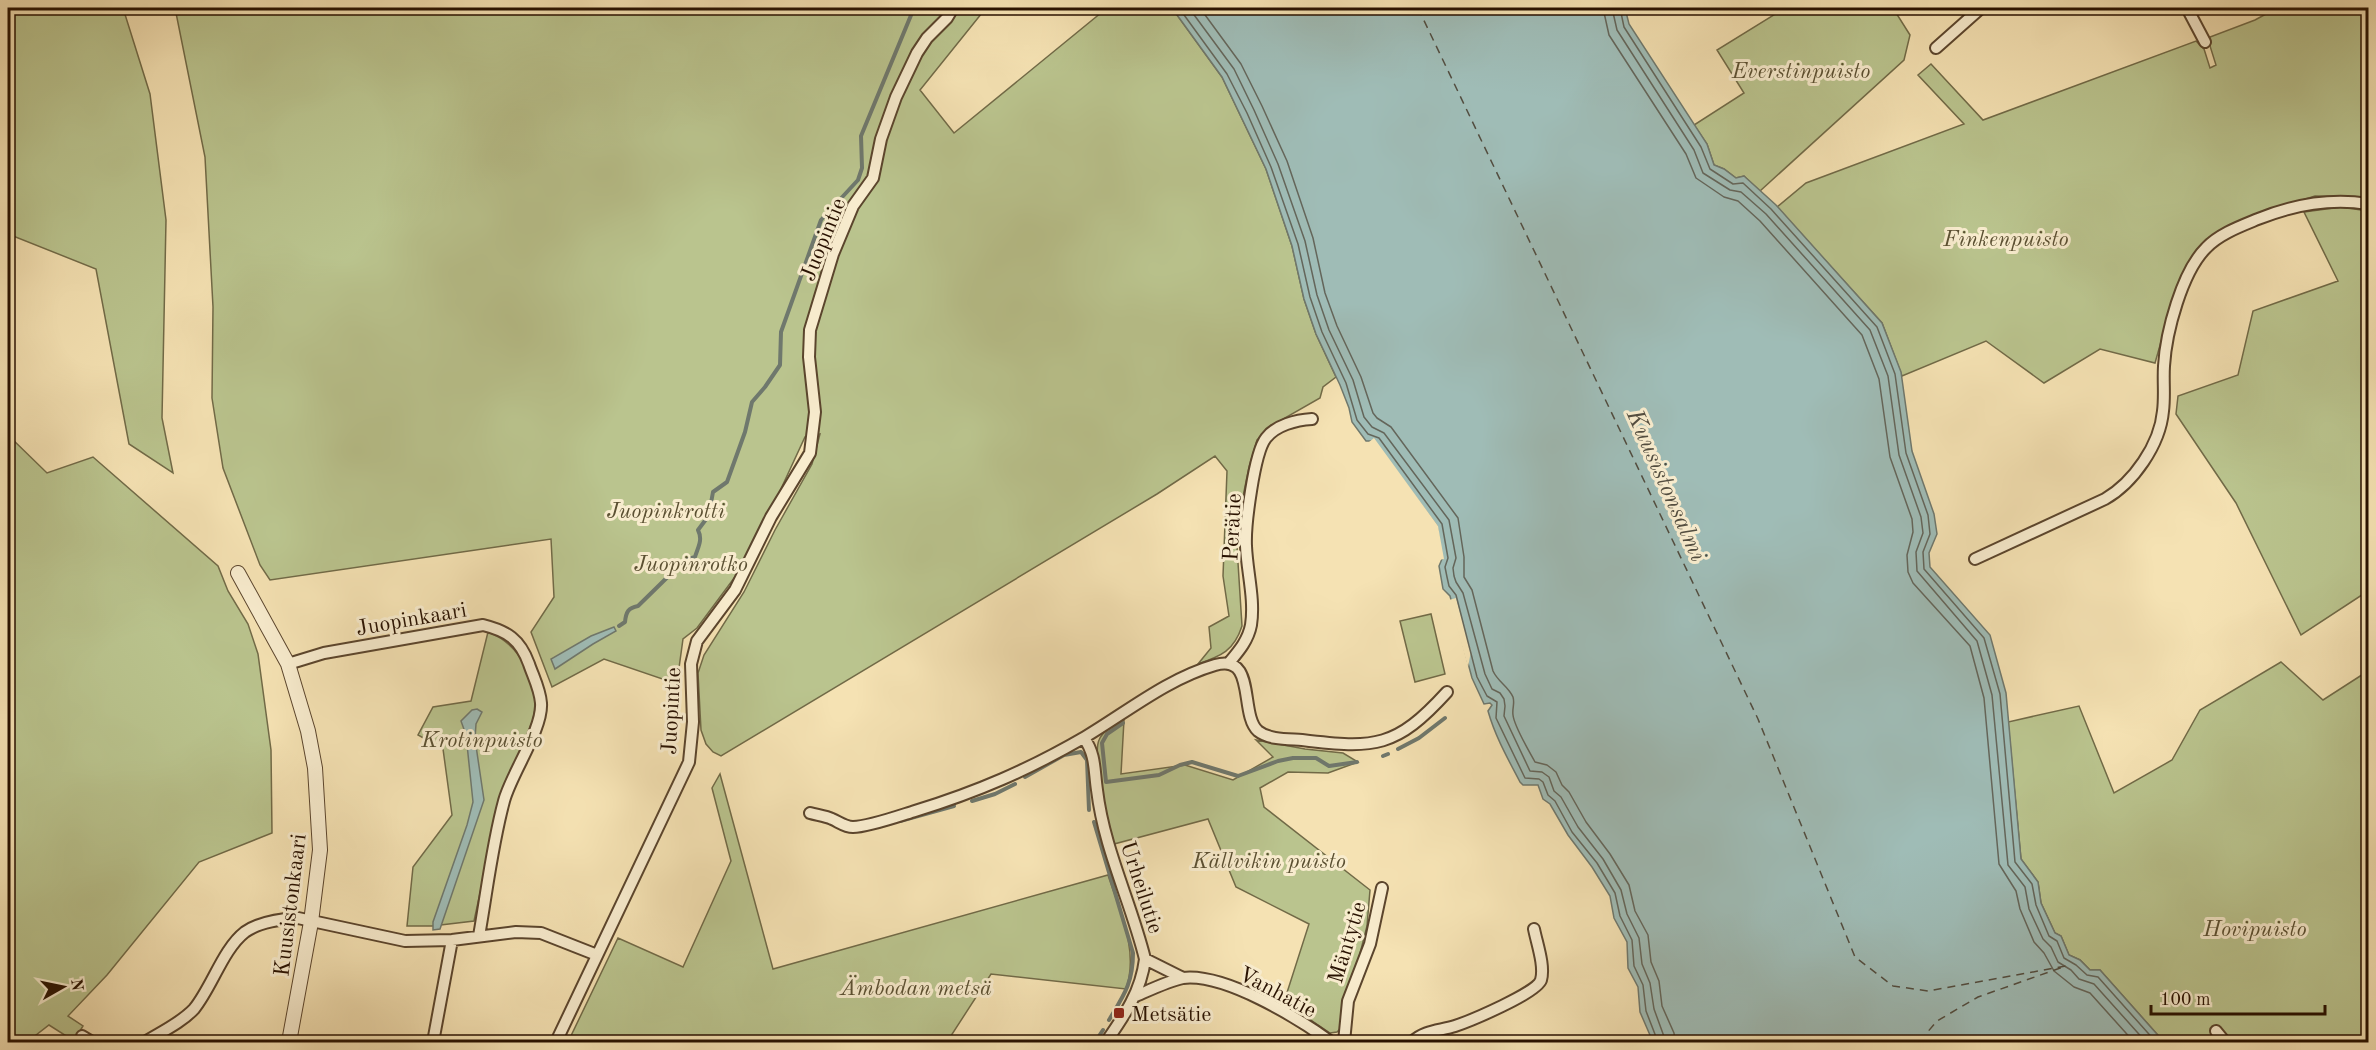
<svg xmlns="http://www.w3.org/2000/svg" width="2376" height="1050" viewBox="0 0 2376 1050" font-family="'Old Standard TT',serif">
	<style>
		.green { fill: #bac48e; stroke: #716a47; stroke-width: 1.5 }
		.water { fill: #9fbcb6; stroke: #6f786d; stroke-width: 1.5 }
		.pier { fill: #f5e2b3 }
		.lines { fill: none; stroke-linecap: round; stroke-linejoin: round }
		.shore { stroke: #64665b; stroke-width: 1.5 }
		.stream { stroke: #6f786d; stroke-width: 4 }
		.ferry { stroke: #524d40; stroke-width: 1.5; stroke-dasharray: 8 6; stroke-linecap: butt }
		.minor-casing { stroke: #5b452d; stroke-width: 14 }
		.tertiary-casing { stroke: #5b452d; stroke-width: 16 }
		.minor { stroke: #f8ecce; stroke-width: 10 }
		.tertiary { stroke: #f8ecce; stroke-width: 14 }
		.poi-dot { fill: #8f2418; stroke: #f8ecce; stroke-width: 2 }
		.labels { text-anchor: middle; stroke-width: 6; stroke-linejoin: round; paint-order: stroke }
		.park-label { font-size: 22px; font-style: italic; fill: #5b5032; stroke: #f8ecce }
		.street-label { font-size: 22px; fill: #281100; stroke: #f8ecce }
		.poi-label { font-size: 22px; fill: #281100; stroke: #f8ecce; text-anchor: start }
		.water-label { font-size: 24px; font-style: italic; fill: #524d40; stroke: #f8ecce }
	</style>
	<rect width="100%" height="100%" fill="#f5e2b3"/>
	<filter id="stains"><feTurbulence type="fractalNoise" baseFrequency=".00333" numOctaves="4"/><feColorMatrix values="0 0 0 0 .2 0 0 0 0 .09 0 0 0 0 .02 0 0 0 .5 -.17"/></filter>
	<radialGradient id="worn" r=".72"><stop offset=".6" stop-color="#630" stop-opacity="0"/><stop offset="1" stop-color="#630" stop-opacity=".3"/></radialGradient>
	<path class="green" d="M 8,8 L 123,8 L 150,94 L 166,220 L 162,418 L 173,473 L 129,444 L 96,269 L 8,234 Z
		M 175,8 L 986,8 L 920,90 L 954,133 L 1107,8 L 1172,8 L 1222,77 L 1266,169 L 1292,246 L 1304,299 L 1316,334 L 1336,377 L 1323,387 L 1320,398 L 1276,423 L 1257,440 L 1249,467 L 1236,531 L 1242,626 C 1234,651 1221,656 1198,664 L 1211,648 L 1209,627 L 1229,616 L 1223,576 L 1227,471 L 1215,456 L 1157,494 L 721,756 L 713,752 L 706,744 L 701,730 L 698,673 L 704,655 L 744,592 L 775,530 L 812,464 L 820,434 L 805,437 L 749,558 L 697,628 L 683,639 L 679,668 L 680,685 L 604,659 L 552,687 L 531,632 L 554,597 L 551,539 L 270,580 L 260,565 L 223,468 L 212,398 L 213,307 L 205,157 Z
		M 1785,8 L 1893,8 L 1910,35 L 1904,60 L 1760,191 L 1744,176 L 1736,178 L 1724,169 L 1714,165 L 1707,144 L 1694,125 L 1744,93 L 1717,50 Z
		M 2277,8 L 2368,8 L 2368,197 L 2315,196 L 2277,208 L 2208,241 L 2170,310 L 2155,363 L 2100,349 L 2044,383 L 1986,341 L 1902,376 L 1882,323 L 1777,207 L 1806,183 L 1964,124 L 1918,75 L 1931,64 L 1983,120 L 2196,41 L 2204,49 L 2210,68 L 2216,65 L 2210,46 L 2210,37 L 2255,20 Z
		M 2341,207 L 2368,211 L 2368,591 L 2301,635 L 2236,503 L 2176,414 L 2178,396 L 2238,375 L 2253,311 L 2338,281 L 2304,212 Z
		M 8,435 L 47,473 L 93,457 L 218,566 L 228,591 L 248,624 L 258,654 L 271,750 L 272,833 L 199,862 L 107,975 L 68,1016 L 83,1026 L 74,1041 L 49,1025 L 27,1042 L 8,1042 Z
		M 1431,614 L 1445,674 L 1415,682 L 1400,621 Z
		M 488,632 C 521,644 541,685 533,720 L 501,796 L 474,921 L 432,926 L 407,926 L 413,867 L 452,815 L 443,749 L 418,735 L 433,707 L 471,701 Z
		M 2281,662 L 2323,700 L 2368,671 L 2368,1042 L 2164,1042 L 2100,970 L 2090,970 L 2080,960 L 2069,955 L 2061,936 L 2055,933 L 2041,903 L 2038,882 L 2021,859 L 2008,722 L 2079,706 L 2114,793 L 2172,760 L 2200,710 Z
		M 1124,720 L 1121,774 L 1185,765 L 1233,780 L 1273,757 L 1256,740 L 1305,749 L 1343,753 L 1358,762 L 1328,773 L 1288,772 L 1260,788 L 1264,807 L 1370,890 L 1367,926 L 1341,1028 L 1337,1032 L 1330,1033 L 1284,1002 L 1309,924 L 1236,887 L 1208,819 L 1114,844 C 1109,826 1092,756 1099,740 C 1103,730 1115,725 1124,720 Z
		M 720,774 L 773,969 L 1108,875 C 1120,912 1139,951 1126,989 L 991,974 L 947,1042 L 568,1042 L 618,938 L 683,967 L 731,861 L 712,788 Z"/>
	<path class="water" d="M 1172,8 L 1625,8 L 1629,24 L 1707,144 L 1714,165 L 1724,169 L 1736,178 L 1744,176 L 1776,205 L 1882,323 L 1901,372 L 1912,451 L 1934,514 L 1937,534 L 1929,553 L 1930,567 L 1990,635 L 2006,693 L 2021,859 L 2038,882 L 2041,903 L 2055,933 L 2061,936 L 2069,955 L 2080,960 L 2090,970 L 2100,970 L 2164,1042 L 1653,1042 L 1640,1012 L 1638,987 L 1628,968 L 1627,942 L 1614,918 L 1610,896 L 1592,867 L 1568,835 L 1550,804 L 1543,799 L 1538,785 L 1523,785 L 1520,782 C 1508,759 1495,736 1488,711 L 1492,705 L 1490,703 L 1484,704 L 1472,678 L 1450,596 L 1443,589 L 1439,566 L 1442,559 L 1437,526 L 1374,441 L 1366,441 L 1352,422 L 1349,408 L 1340,385 L 1316,334 L 1304,299 L 1292,246 L 1266,169 L 1222,77 Z
		M 614,627 L 616,631 L 593,644 L 555,669 L 551,659 L 591,636 Z
		M 477,709 L 482,712 L 476,724 L 475,739 L 484,800 L 440,929 L 433,930 L 433,922 L 467,825 L 473,802 L 466,735 L 461,721 L 472,710 Z"/>
	<path class="pier" d="M 1374,438 L 1438,526 L 1444,559 L 1439,560 L 1434,528 L 1369,442 Z
		M 1456,598 L 1471,651 L 1468,667 L 1449,600 Z"/>
	<g class="lines">
		<path class="shore" d="M 1179,8 L 1227,74 L 1247,113 L 1271,167 L 1298,244 L 1310,297 L 1322,332 L 1346,383 L 1357,420 L 1368,434 L 1379,438 L 1442,524 L 1448,558 L 1445,567 L 1447,577 L 1449,586 L 1456,595 L 1477,677 L 1487,696 L 1497,702 L 1496,718 L 1525,778 L 1539,779 L 1543,782 L 1548,795 L 1555,801 L 1572,832 L 1597,863 L 1615,893 L 1620,916 L 1632,940 L 1634,966 L 1643,985 L 1646,1011 L 1658,1042
			M 1189,8 L 1234,69 L 1254,110 L 1278,164 L 1305,241 L 1317,295 L 1329,330 L 1353,380 L 1364,417 L 1372,427 L 1384,433 L 1449,520 L 1456,558 L 1453,568 L 1454,576 L 1456,582 L 1463,593 L 1485,674 L 1492,689 L 1500,693 L 1504,699 L 1505,706 L 1504,716 L 1530,771 L 1542,772 L 1549,777 L 1554,791 L 1561,797 L 1578,827 L 1603,859 L 1621,890 L 1627,914 L 1639,938 L 1642,964 L 1650,983 L 1654,1009 L 1666,1042
			M 1200,8 L 1241,64 L 1262,106 L 1287,161 L 1313,238 L 1325,293 L 1337,326 L 1361,377 L 1373,413 L 1377,418 L 1391,427 L 1458,518 L 1464,557 L 1464,577 L 1472,590 L 1493,671 C 1498,682 1508,686 1513,697 C 1515,704 1512,708 1513,715 C 1514,726 1529,751 1535,762 L 1547,765 L 1556,772 L 1562,785 L 1569,792 L 1586,822 L 1610,854 L 1629,885 L 1635,911 L 1648,935 L 1651,962 L 1659,981 L 1662,1006 L 1674,1033 L 1675,1042
			M 1603,8 L 1609,35 L 1686,154 L 1696,178 L 1724,197 L 1738,201 L 1760,221 L 1862,335 L 1879,379 L 1890,457 L 1912,519 L 1913,532 L 1907,555 L 1908,572 L 1913,583 L 1970,646 L 1984,698 L 1999,864 L 2016,891 L 2020,909 L 2034,942 L 2044,953 L 2054,971 L 2074,987 L 2090,993 L 2134,1042
			M 1612,8 L 1617,30 L 1694,150 L 1703,173 L 1730,190 L 1741,192 L 1766,214 L 1870,330 L 1888,376 L 1899,455 L 1921,517 L 1923,533 L 1916,552 L 1917,571 L 1977,641 L 1992,695 L 2008,865 L 2025,887 L 2029,909 L 2043,939 L 2051,947 L 2058,962 L 2071,970 L 2079,979 L 2094,984 L 2146,1042
			M 1620,8 L 1624,27 L 1701,147 L 1710,169 L 1733,184 L 1743,183 L 1771,209 L 1877,327 L 1895,374 L 1906,453 L 1928,515 L 1930,534 L 1923,552 L 1924,569 L 1984,638 L 2000,694 L 2015,862 L 2032,884 L 2036,905 L 2049,936 L 2057,941 L 2064,958 L 2076,965 L 2087,975 L 2098,977 L 2156,1042"/>
		<path class="stream" d="M 619,626 L 625,622 C 626,612 628,608 638,606 L 685,560 L 695,557 C 698,547 703,540 698,530 L 713,510 L 711,503 L 713,492 L 727,482 L 745,432 L 752,402 L 765,387 L 780,365 L 781,332 L 821,220 L 858,180 L 862,168 L 861,136 L 914,8
			M 1123,723 L 1107,734 L 1102,743 L 1106,782 L 1159,775 L 1180,765 L 1192,762 L 1238,776 L 1278,761 L 1293,758 L 1316,758 L 1329,766 L 1357,762
			M 1398,749 L 1419,738 L 1445,718
			M 1383,756 L 1388,754
			M 1025,777 L 1064,755 L 1081,752 L 1087,760 L 1089,810
			M 972,801 L 995,794 L 1015,784
			M 900,821 L 954,806
			M 1094,822 L 1133,953 C 1133,983 1124,995 1109,1020
			M 1095,1042 L 1103,1030"/>
		<path class="ferry" d="M 1418,8 L 1758,719 L 1855,957 L 1893,986 L 1928,991 L 2066,966 L 1978,997 L 1937,1021 L 1919,1042"/>
		<defs>
			<path id="minor" d="M 2187,8 L 2205,42
				M 1936,48 L 1981,8
				M 1975,559 L 2105,499 C 2133,483 2160,445 2163,411 C 2165,396 2163,381 2164,366 C 2166,332 2182,272 2206,248 C 2219,234 2241,226 2258,219 C 2293,205 2330,198 2368,204
				M 288,664 L 324,653 L 483,625 C 507,631 520,639 529,664 C 533,676 540,689 541,703 C 543,729 511,774 504,801 C 492,845 487,891 479,936
				M 1228,664 C 1238,652 1248,641 1251,625 C 1255,599 1247,572 1246,546 C 1245,526 1254,453 1266,438 C 1276,425 1296,420 1312,419
				M 1084,738 C 1096,755 1094,770 1097,790 C 1104,849 1131,902 1145,959 C 1141,992 1124,1016 1106,1042
				M 810,813 C 817,815 826,816 832,819 C 839,822 845,827 853,827 C 868,827 899,816 915,811 C 977,792 1028,770 1085,737 C 1127,712 1167,679 1215,665 C 1257,653 1239,714 1258,731 C 1269,740 1289,739 1302,740 C 1375,749 1396,748 1447,692
				M 1145,959 L 1183,978
				M 1136,996 C 1150,990 1168,981 1183,978 C 1225,973 1298,1018 1331,1042
				M 2216,1031 L 2225,1042
				M 82,1036 L 92,1042
				M 145,1042 C 161,1032 181,1023 194,1009 C 212,987 223,949 245,932 C 259,922 281,919 298,918 L 405,941 L 452,940 L 516,932 L 541,933 L 597,955
				M 433,1042 L 452,940
				M 556,1042 L 689,762 L 693,722 L 691,664 L 697,641 L 735,590 L 771,517 L 810,453 L 815,412 L 809,357 L 810,330 L 833,254 L 853,206 L 873,178 L 881,139 L 896,97 L 917,53 L 927,38 L 947,18 L 953,8
				M 1344,1042 L 1348,1001 L 1370,944 L 1382,888
				M 1412,1042 C 1425,1030 1439,1031 1455,1026 C 1470,1021 1537,993 1541,980 C 1545,966 1537,944 1534,929"/>
			<path id="tertiary" d="M 238,573 L 288,664 L 308,731 L 315,768 L 320,850 L 311,922 L 289,1042"/>
		</defs>
		<use href="#minor" class="minor-casing"/>
		<use href="#tertiary" class="tertiary-casing"/>
		<use href="#minor" class="minor"/>
		<use href="#tertiary" class="tertiary"/>
	</g>
	<rect class="poi-dot" x="1113" y="1007" width="12" height="12" rx="3"/>
	<g class="labels">
		<g class="park-label">
			<text x="1801" y="78">Everstinpuisto</text>
			<text x="2006" y="246">Finkenpuisto</text>
			<text x="666" y="518">Juopinkrotti</text>
			<text x="691" y="571">Juopinrotko</text>
			<text x="482" y="747">Krotinpuisto</text>
			<text x="1269" y="868">Källvikin puisto</text>
			<text x="2255" y="936">Hovipuisto</text>
			<text x="916" y="995">Ämbodan metsä</text>
		</g>
		<g class="street-label">
			<text transform="translate(822 239) rotate(-68)" y="8">Juopintie</text>
			<text transform="translate(1231 527) rotate(-87)" y="8">Perätie</text>
			<text transform="translate(411 618) rotate(-10)" y="8">Juopinkaari</text>
			<text transform="translate(670 711) rotate(-87)" y="8">Juopintie</text>
			<text transform="translate(1143 887) rotate(72)" y="8">Urheilutie</text>
			<text transform="translate(289 905) rotate(-83)" y="8">Kuusistonkaari</text>
			<text transform="translate(1346 942) rotate(-73)" y="8">Mäntytie</text>
			<text transform="translate(1278 991) rotate(28)" y="8">Vanhatie</text>
		</g>
		<g class="poi-label">
			<text x="1131" y="1021">Metsätie</text>
		</g>
		<g class="water-label">
			<text transform="translate(1667 485) rotate(66)" y="8">Kuusistonsalmi</text>
		</g>
	</g>
	<rect width="2376" height="1050" fill="none" stroke="#f5e2b3" stroke-width="30"/>
	<rect x="9" y="9" width="2358" height="1032" fill="none" stroke="#281100" stroke-width="3"/>
	<rect x="15" y="15" width="2346" height="1020" fill="none" stroke="#281100" stroke-width="1.5"/>
	<g transform="translate(63 987) rotate(81)" stroke="#f8ecce" stroke-width="4.5" paint-order="stroke">
	<path d="M0-4.5L10 22L0 15L-10 22Z" fill="#281100"/>
	<text y="-9" font-size="16" font-weight="bold" text-anchor="middle" fill="#281100">N</text>
	</g>
	<path d="M2151 1005v9h174v-9" fill="none" stroke="#281100" stroke-width="3"/>
	<text x="2160" y="1005" font-size="18" fill="#281100" stroke="#f8ecce" stroke-width="4.5" paint-order="stroke">100 m</text>
	<rect width="100%" height="100%" filter="url(#stains)"/>
	<rect width="100%" height="100%" fill="url(#worn)"/>
</svg>
